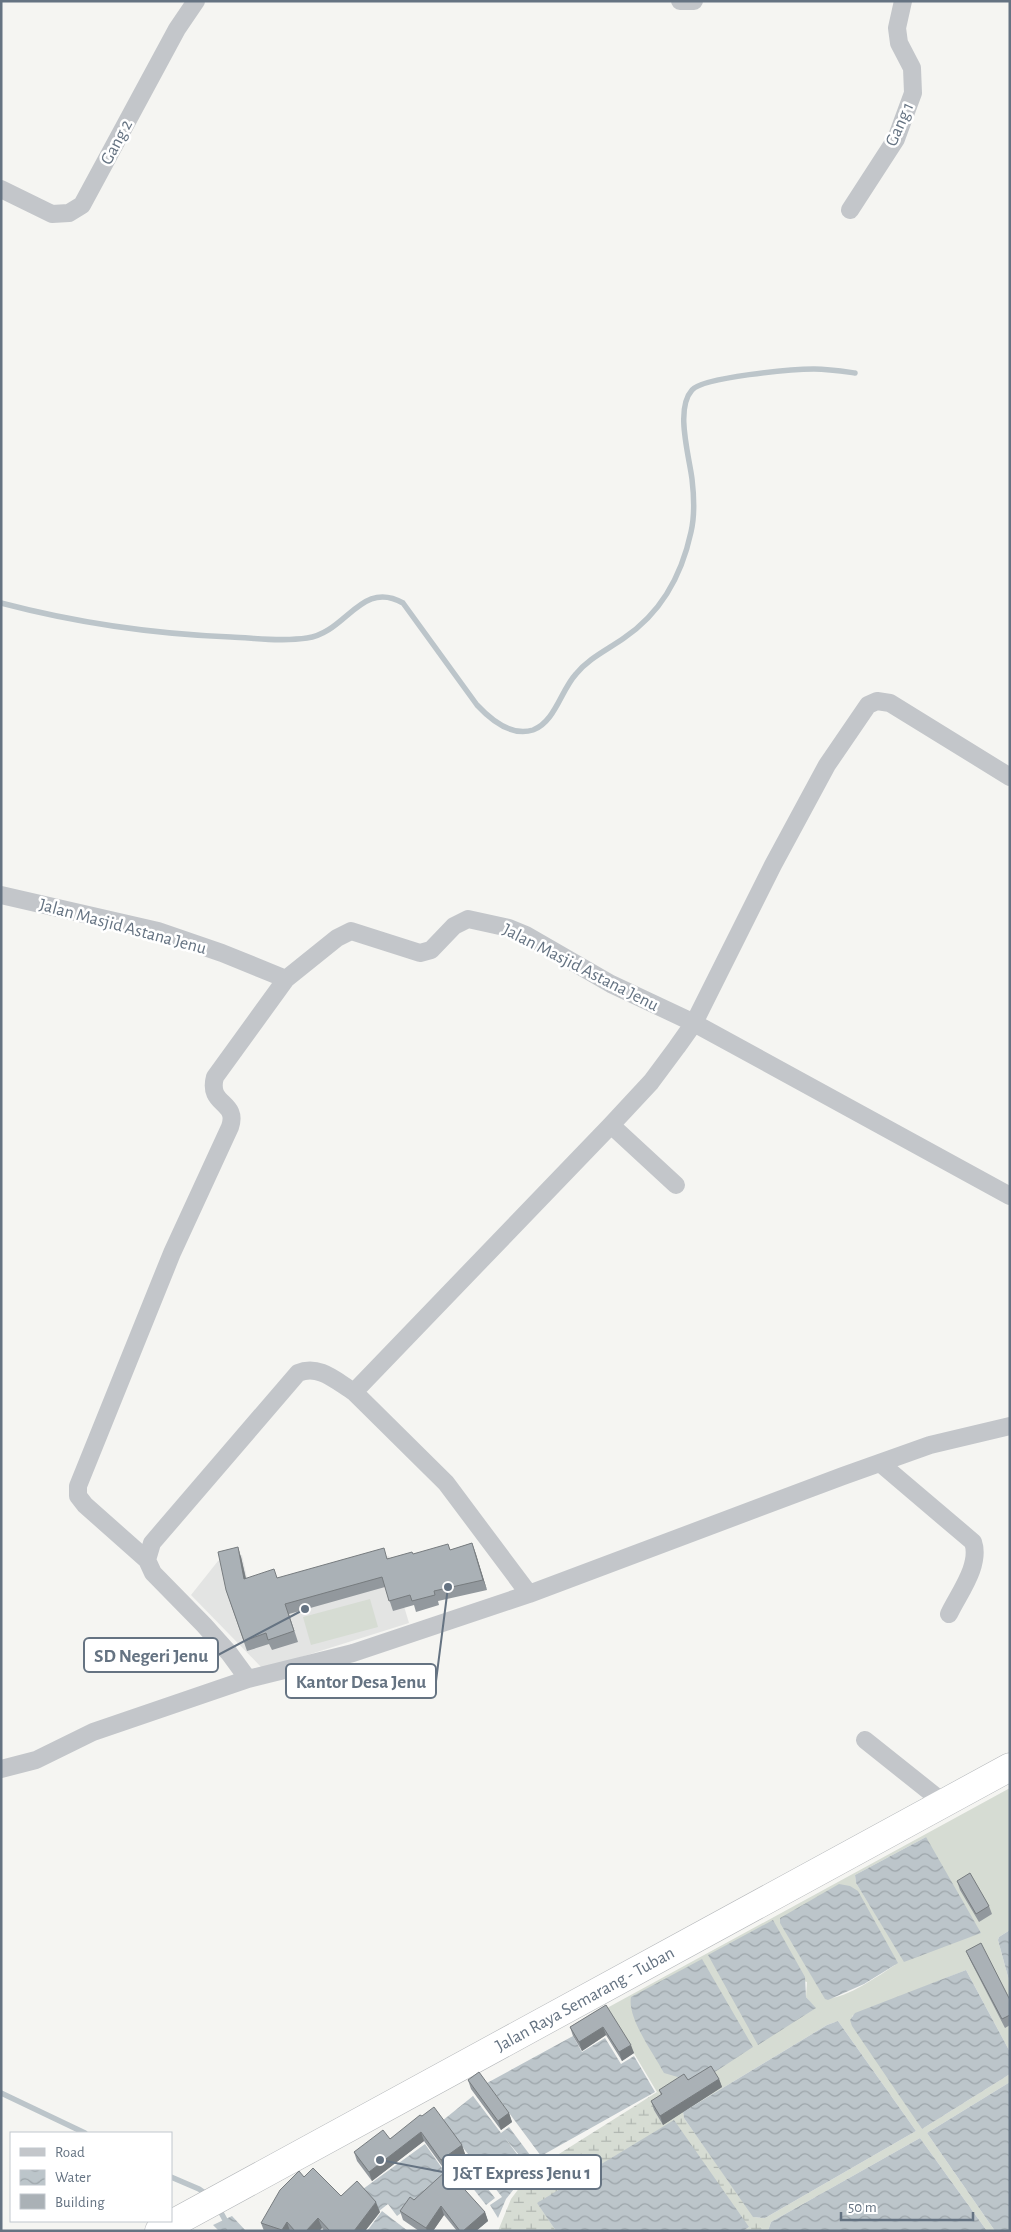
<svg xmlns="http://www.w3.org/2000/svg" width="1011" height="2232" viewBox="0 0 1011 2232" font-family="'Alegreya Sans',sans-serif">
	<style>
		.built { fill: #e3e4e3 }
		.grass { fill: #d6dcd3; fill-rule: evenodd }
		.wetland { fill: url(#wetland-marsh) }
		.water { fill: url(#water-waves) }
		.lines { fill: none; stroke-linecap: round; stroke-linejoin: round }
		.stream { stroke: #bcc5ca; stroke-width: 5.5 }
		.highway-casing { stroke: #b4b7ba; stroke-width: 29 }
		.street { stroke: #c3c6ca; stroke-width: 18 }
		.highway { stroke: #fff; stroke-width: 28 }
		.wall { fill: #92989d }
		.shaded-wall { fill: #777c7f }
		.building { fill: #aab1b6; stroke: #777c7f }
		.labels { text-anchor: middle; stroke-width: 5; stroke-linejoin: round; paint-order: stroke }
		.street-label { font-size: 18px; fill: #657382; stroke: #fff }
		.leader { fill: none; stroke: #657382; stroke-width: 2 }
		.callout-dot { fill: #657382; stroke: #fff; stroke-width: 2 }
		.callout { fill: #fff; stroke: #657382; stroke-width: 2 }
		.callout-label { font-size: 19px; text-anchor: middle; font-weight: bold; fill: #657382 }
	</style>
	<defs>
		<pattern id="wetland-marsh" width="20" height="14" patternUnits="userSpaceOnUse" patternTransform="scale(1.25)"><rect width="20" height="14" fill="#d6dcd3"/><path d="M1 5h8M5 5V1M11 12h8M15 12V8" fill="none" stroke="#b1b7b1"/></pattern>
		<pattern id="water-waves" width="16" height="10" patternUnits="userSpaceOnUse" patternTransform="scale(1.25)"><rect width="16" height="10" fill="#bcc5ca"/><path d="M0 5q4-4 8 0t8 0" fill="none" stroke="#9ca4a9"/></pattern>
	</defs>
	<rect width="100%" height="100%" fill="#f5f5f2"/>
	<path class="built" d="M 242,1555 L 249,1587 L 282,1586 L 389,1556 L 409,1623 L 263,1669 L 191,1595 L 218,1561 Z"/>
	<path class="grass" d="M 370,1599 L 378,1627 L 311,1645 L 303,1617 Z
		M 1010,1788 L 1010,1930 L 999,1937 L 998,1940 L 1010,1984 L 1010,2052 L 966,1970 L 852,2016 L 922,2129 L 1010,2074 L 1010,2082 L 927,2133 L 995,2231 L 987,2231 L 920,2138 L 771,2222 L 768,2231 L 764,2231 L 753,2217 L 765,2218 L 916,2131 L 838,2021 L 827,2025 L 683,2112 L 657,2092 L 607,2008 ZM 926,1837 L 905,1962 L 856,1883 L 855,1875 ZM 780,1918 L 895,1965 C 878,1976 845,2000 825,1998 L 781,1923 ZM 708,1955 L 807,1982 L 806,1997 L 815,2008 ZM 631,1997 L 688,2080 L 631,2008 Z"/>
	<path class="wetland" d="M 657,2092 L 683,2112 L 684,2118 L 764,2231 L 743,2231 L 749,2227 L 538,2204 L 556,2231 L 498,2231 L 511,2199 L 532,2171 Z"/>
	<path class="water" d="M 926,1837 L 981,1933 L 904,1962 L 856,1883 L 855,1875 Z
		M 839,1884 L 850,1886 L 858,1891 L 898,1963 L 864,1984 L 828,2000 L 825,1999 L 780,1923 L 780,1918 Z
		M 773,1920 L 805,1977 L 806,1997 L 816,2008 L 758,2045 L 708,1955 Z
		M 1010,1930 L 1010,1984 L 998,1940 L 999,1937 Z
		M 702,1959 L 753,2047 L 692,2087 L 688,2080 L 664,2073 C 654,2054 627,2018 631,1997 Z
		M 966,1970 L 1010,2052 L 1010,2074 L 922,2129 L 852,2026 L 850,2020 L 855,2013 Z
		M 838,2021 L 916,2131 L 765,2218 L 753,2217 L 684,2118 L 683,2112 L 827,2025 Z
		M 573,2036 L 582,2052 L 605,2038 L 621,2064 L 634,2056 L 655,2092 L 541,2156 L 487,2083 Z
		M 1010,2082 L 1010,2231 L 995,2231 L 927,2133 Z
		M 473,2096 L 501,2133 L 509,2127 L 530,2155 L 524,2161 L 505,2138 L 529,2170 L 506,2199 L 498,2218 L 490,2205 L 502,2197 L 442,2121 Z
		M 674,2120 L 749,2227 L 743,2231 L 556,2231 L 537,2203 Z
		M 920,2138 L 987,2231 L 768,2231 L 771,2222 Z
		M 425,2144 L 449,2178 L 397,2216 L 388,2204 L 379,2211 L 363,2189 Z
		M 463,2157 L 495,2198 L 486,2205 L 454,2164 Z
		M 382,2211 L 408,2231 L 367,2231 Z
		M 232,2216 L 246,2231 L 219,2231 L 213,2225 Z"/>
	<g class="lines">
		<path class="stream" d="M 1,603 C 77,623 152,634 231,637 C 256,638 282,642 307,638 C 346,633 361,579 403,603 L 477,705 C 491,720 511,737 533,730 C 555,722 561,690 576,674 C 589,658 607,650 624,638 C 661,613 682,574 691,532 C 695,515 694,496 692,479 C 689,455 675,409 692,390 C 703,377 793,369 814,369 C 828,369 841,371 855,373
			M 1,2093 L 85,2133
			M 171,2177 L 199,2189 L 209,2196
			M 218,2207 L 231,2231"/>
		<defs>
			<g id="highway">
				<path id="s1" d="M 159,2231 L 1010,1767"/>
			</g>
		</defs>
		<use href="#highway" class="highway-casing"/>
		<path class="street" d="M 680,1 L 694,1
			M 1,189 L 52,214 L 69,213 L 82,205 L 177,29 L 196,1
			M 850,210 L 896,139 L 913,93 L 912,68 L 899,43 L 897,28 L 903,1
			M 1,895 L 158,931 L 222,953 L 286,979 L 337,938 L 351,931 L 420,953 L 431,950 L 454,926 L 468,919 L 509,928 L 526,935 L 611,984 L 694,1023 L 1010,1196
			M 611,1125 L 676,1185
			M 354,1392 L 446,1483 L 529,1594
			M 880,1463 L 973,1542 C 981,1565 959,1593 949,1614
			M 147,1560 L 85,1505 L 78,1496 L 78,1486 L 172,1253 L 230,1127 C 239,1101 207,1106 215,1077 L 286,979
			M 248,1679 L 229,1653 L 204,1625 L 153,1573 L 147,1560 L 152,1543 L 298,1373 C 319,1364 336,1381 354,1392 L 611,1125 L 651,1082 L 677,1047 L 694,1023 L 773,865 L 827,765 L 868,705 L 877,701 L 890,703 L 1010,777
			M 865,1740 L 944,1803
			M 1,1769 L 36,1760 L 93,1732 L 248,1679 L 353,1653 L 529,1594 L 843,1476 L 930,1445 L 1010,1426"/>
		<use href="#highway" class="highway"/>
	</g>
	<path class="wall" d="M 472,1543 L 487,1590 L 438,1601 L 439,1605 L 416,1612 L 414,1605 L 393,1611 L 385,1587 L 289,1614 L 298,1642 L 272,1650 L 269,1644 L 247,1651 L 226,1590 L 241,1557 L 246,1578 L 277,1578 L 413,1554 L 450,1550 Z
		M 957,1881 L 989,1906 L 992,1914 L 979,1922 L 960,1890 Z
		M 966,1951 L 1010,2000 L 1010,2025 L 1005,2028 L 970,1960 Z
		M 606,2005 L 634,2053 L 622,2061 L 606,2035 L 582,2051 L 573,2036 L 570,2027 Z
		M 719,2079 L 722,2087 L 663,2125 L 654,2110 L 651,2101 L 661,2095 L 659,2090 L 688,2080 Z
		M 468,2080 L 509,2113 L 512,2122 L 501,2130 L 471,2089 Z
		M 422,2116 L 462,2145 L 465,2154 L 444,2169 L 424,2141 L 372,2181 L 357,2161 L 354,2152 L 390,2139 Z
		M 304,2177 L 341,2196 L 380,2212 L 365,2231 L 324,2231 L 322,2228 L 319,2231 L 264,2231 L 261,2223 Z
		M 414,2200 L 485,2212 L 488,2221 L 476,2231 L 457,2231 L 444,2215 L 433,2231 L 419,2231 L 403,2220 L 400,2211 Z"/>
	<path class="shaded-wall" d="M 472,1543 L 476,1554 L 487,1590 L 483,1580 Z
		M 238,1547 L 241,1557 L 248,1589 L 244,1579 Z
		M 603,2027 L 606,2035 L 582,2051 L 579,2042 Z
		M 631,2045 L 634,2053 L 622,2061 L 619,2052 Z
		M 719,2079 L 722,2087 L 663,2125 L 660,2116 Z
		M 509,2113 L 512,2122 L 501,2130 L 498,2121 Z
		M 421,2132 L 424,2141 L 372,2181 L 369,2172 Z
		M 462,2145 L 465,2154 L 444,2169 L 441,2160 Z
		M 376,2202 L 380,2212 L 365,2231 L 354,2231 Z
		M 441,2206 L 444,2215 L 433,2231 L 427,2231 L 426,2228 Z
		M 485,2212 L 488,2221 L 476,2231 L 463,2231 Z
		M 318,2218 L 322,2228 L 319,2231 L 306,2231 Z
		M 287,2222 L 290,2231 L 282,2231 L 282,2230 Z"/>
	<path class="building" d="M 472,1543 L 483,1580 L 434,1591 L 435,1595 L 412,1601 L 410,1595 L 389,1601 L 382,1577 L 285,1604 L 294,1631 L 268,1640 L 266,1633 L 244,1641 L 226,1590 L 218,1552 L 238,1547 L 244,1579 L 274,1569 L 277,1578 L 384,1548 L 387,1559 L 412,1552 L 413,1554 L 448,1544 L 450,1550 Z
		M 970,1873 L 989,1906 L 976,1914 L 957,1881 Z
		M 981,1943 L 1010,2000 L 1010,2015 L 1002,2019 L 966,1951 Z
		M 606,2005 L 631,2045 L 619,2052 L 603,2027 L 579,2042 L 570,2027 Z
		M 711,2066 L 719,2079 L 660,2116 L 651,2101 L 662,2094 L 659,2090 L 684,2074 L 688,2080 Z
		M 479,2072 L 509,2113 L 498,2121 L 468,2080 Z
		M 434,2107 L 462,2145 L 441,2160 L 421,2132 L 369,2172 L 354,2152 L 383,2130 L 390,2139 L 420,2115 L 422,2116 Z
		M 313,2168 L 341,2196 L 357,2181 L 376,2202 L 354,2231 L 330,2231 L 318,2218 L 306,2231 L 295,2231 L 287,2222 L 282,2230 L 261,2223 L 280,2190 L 299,2171 L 304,2177 Z
		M 447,2170 L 485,2212 L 463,2231 L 460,2231 L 441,2206 L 426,2228 L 400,2211 L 410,2197 L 414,2200 Z"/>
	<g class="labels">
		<g class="street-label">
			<text transform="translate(899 124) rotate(-66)" y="6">Gang 1</text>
			<text transform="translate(116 142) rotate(-62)" y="6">Gang 2</text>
			<text transform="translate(123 926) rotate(15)" y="6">Jalan Masjid Astana Jenu</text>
			<text transform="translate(581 967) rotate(27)" y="6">Jalan Masjid Astana Jenu</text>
			<text dy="6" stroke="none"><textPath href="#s1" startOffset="485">Jalan Raya Semarang - Tuban</textPath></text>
		</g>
	</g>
	<path class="leader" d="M305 1609L218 1655M448 1587L436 1681M380 2160L443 2172"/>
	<g class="callout-dot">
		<circle cx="305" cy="1609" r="5"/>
		<circle cx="448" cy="1587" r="5"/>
		<circle cx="380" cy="2160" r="5"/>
	</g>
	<g class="callout">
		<rect x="84" y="1638" width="134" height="34" rx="5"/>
		<rect x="286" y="1664" width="150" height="34" rx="5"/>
		<rect x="443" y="2155" width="158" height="34" rx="5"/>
	</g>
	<g class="callout-label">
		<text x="151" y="1662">SD Negeri Jenu</text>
		<text x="361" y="1688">Kantor Desa Jenu</text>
		<text x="522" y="2179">J&amp;T Express Jenu 1</text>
	</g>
	<rect width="1011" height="2232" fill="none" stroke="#657382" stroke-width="5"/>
	<rect x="10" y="2132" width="162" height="90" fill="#ffffff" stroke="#c1c7cd"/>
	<rect x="20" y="2148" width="25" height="8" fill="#c3c6ca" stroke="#c1c7cd"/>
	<text x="55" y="2157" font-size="15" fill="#657382">Road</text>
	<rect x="20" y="2170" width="25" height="15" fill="url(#water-waves)" stroke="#c1c7cd"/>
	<text x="55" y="2182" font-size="15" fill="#657382">Water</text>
	<rect x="20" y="2194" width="25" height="15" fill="#aab1b6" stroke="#c1c7cd"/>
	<text x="55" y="2207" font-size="15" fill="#657382">Building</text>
	<path d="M841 2212v8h132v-8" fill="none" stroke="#657382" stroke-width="2.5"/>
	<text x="848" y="2212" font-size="15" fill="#657382" stroke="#ffffff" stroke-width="4" paint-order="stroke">50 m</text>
</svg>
